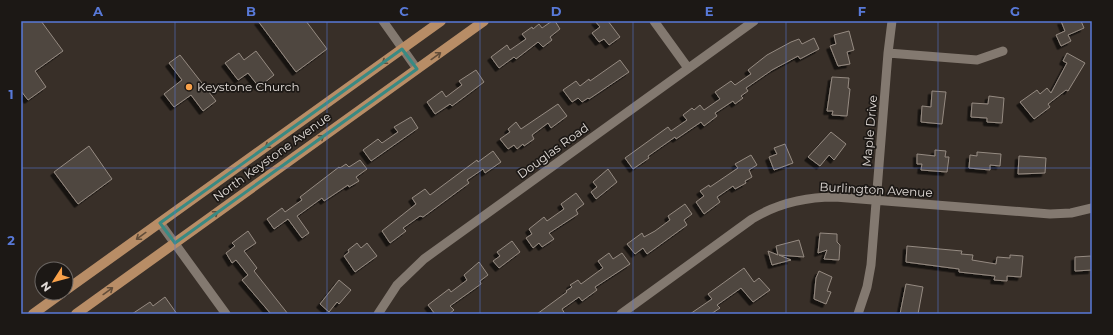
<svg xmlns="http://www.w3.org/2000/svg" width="1113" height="335" viewBox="0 0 1113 335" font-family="Montserrat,sans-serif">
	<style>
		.building { fill: #50463f; stroke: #958b82; filter: url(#shadow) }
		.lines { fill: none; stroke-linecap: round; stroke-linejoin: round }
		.minor { stroke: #837970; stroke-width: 9 }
		.primary { stroke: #b88d66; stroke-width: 10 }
		.oneway { stroke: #624d39 }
		.marked { fill: none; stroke: #398a83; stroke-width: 3; stroke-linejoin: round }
		.grid { fill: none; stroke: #5879d8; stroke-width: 1; stroke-opacity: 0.55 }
		.poi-dot { fill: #f8a14a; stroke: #1c1815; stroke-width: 1.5 }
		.labels { text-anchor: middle; stroke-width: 3.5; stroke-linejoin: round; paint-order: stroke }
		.poi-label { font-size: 12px; fill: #e2dcd8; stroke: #1c1815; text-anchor: start }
		.street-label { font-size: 12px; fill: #e2dcd8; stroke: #1c1815 }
		.neatline { fill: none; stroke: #5879d8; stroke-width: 1.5 }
		.grid-label { font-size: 13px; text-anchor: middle; font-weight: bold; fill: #5879d8 }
	</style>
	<defs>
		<filter id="shadow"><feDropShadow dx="-3.5" dy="3.5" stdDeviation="0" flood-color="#0009"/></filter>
	</defs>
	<rect width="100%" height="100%" fill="#382f28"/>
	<path class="building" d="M 21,21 L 41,21 L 63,51 L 35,71 L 46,87 L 28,100 L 21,91 Z
		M 258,21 L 306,21 L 327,49 L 296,72 Z
		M 552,21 L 555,21 L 560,29 L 550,37 L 552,40 L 543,47 L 538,42 L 516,59 L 514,57 L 499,68 L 491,57 L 507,45 L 510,50 L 526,39 L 522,34 L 532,27 L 533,29 L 539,24 L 542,28 Z
		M 595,21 L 608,21 L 620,37 L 609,45 L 604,39 L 599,42 L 592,33 L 600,27 Z
		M 1061,21 L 1081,21 L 1084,28 L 1068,35 L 1071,41 L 1061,46 L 1056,35 L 1065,31 Z
		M 849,31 L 854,50 L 847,52 L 850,64 L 838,66 L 830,46 L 836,44 L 834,35 Z
		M 814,38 L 819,49 L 800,59 L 798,56 L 772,70 L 746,88 L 748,91 L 741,96 L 743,98 L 735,104 L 733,101 L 715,113 L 717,116 L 704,126 L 701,122 L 676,139 L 675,137 L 648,156 L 649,158 L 633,169 L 625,158 L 668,127 L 671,131 L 687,120 L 683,115 L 692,108 L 694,110 L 700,105 L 704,110 L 720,99 L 715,92 L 731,81 L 735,85 L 751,74 L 748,70 L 767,55 L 791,42 L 799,39 L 802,44 Z
		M 256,51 L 274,75 L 259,87 L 248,73 L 238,80 L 225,63 L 239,53 L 244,60 Z
		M 1067,53 L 1085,63 L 1068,91 L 1066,90 L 1048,104 L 1050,107 L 1034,119 L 1020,102 L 1037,90 L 1040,94 L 1047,88 L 1051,93 L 1067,63 L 1063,61 Z
		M 180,55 L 216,101 L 203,111 L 191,95 L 174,107 L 164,94 L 182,80 L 169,63 Z
		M 620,60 L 629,72 L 589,99 L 588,98 L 582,102 L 578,98 L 572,102 L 563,90 L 576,81 L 580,86 L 589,79 L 590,81 Z
		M 476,70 L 484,82 L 452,106 L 450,104 L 435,114 L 427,102 L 442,91 L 446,97 L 462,85 L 459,81 Z
		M 832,77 L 849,78 L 848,88 L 850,89 L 847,116 L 832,115 L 833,111 L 827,111 Z
		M 932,91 L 946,92 L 942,124 L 921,122 L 922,106 L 931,107 Z
		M 989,96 L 1004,98 L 1002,123 L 987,122 L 987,118 L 971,117 L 972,103 L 988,104 Z
		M 558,104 L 567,116 L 551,128 L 548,123 L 532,135 L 534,139 L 524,146 L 523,144 L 517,149 L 514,145 L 508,149 L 500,139 L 510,132 L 508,129 L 516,122 L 521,129 Z
		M 411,117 L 418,128 L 371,161 L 363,150 L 378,139 L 382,143 L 398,132 L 394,127 Z
		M 831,132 L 846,144 L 834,160 L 829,155 L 820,166 L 808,157 Z
		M 785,144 L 793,163 L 774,170 L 769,157 L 777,154 L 774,148 Z
		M 89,146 L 112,179 L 78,204 L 54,172 Z
		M 935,150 L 946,151 L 945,157 L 949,157 L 947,172 L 921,170 L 922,164 L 917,164 L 917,154 L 935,156 Z
		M 493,151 L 501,162 L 485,173 L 483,169 L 467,180 L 469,183 L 423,217 L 420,216 L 403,228 L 406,231 L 390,243 L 382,231 L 416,204 L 412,198 L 425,189 L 430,195 L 477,160 L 478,162 Z
		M 977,152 L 1001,154 L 1000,166 L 990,165 L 990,170 L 969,168 L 970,155 L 977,156 Z
		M 751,155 L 757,165 L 749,170 L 752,177 L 745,181 L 746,183 L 735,189 L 733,186 L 717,197 L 720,202 L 704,214 L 696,202 L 704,196 L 700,191 L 709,185 L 710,187 L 738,168 L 735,164 Z
		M 1019,156 L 1046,158 L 1045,173 L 1018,174 Z
		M 360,160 L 367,169 L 356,177 L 359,181 L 349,187 L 348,185 L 324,201 L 322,198 L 297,216 L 309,233 L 302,238 L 288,219 L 274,229 L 267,219 L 282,208 L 285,212 L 302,200 L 300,197 L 339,167 L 340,168 L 346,164 L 349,167 Z
		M 608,169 L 617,182 L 596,199 L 591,192 L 597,187 L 593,182 Z
		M 576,193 L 584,204 L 576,210 L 578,214 L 549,233 L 554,239 L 542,247 L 539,243 L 533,248 L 526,238 L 532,234 L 529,229 L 544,217 L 547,221 L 564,209 L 561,204 Z
		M 685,204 L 692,214 L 684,220 L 687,225 L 647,254 L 643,248 L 635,254 L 627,244 L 642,233 L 644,237 L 655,231 L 670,220 L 668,216 Z
		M 248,231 L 256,243 L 244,251 L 257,268 L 254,271 L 288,314 L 271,314 L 242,280 L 248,275 L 236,260 L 232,263 L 226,253 L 235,246 L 232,243 Z
		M 820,233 L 837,234 L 837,242 L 840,245 L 839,260 L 824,259 L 827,250 L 818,253 Z
		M 799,240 L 804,257 L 779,255 L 791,260 L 772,265 L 768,251 L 778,255 L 776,246 Z
		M 512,241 L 520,252 L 499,268 L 493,261 L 500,256 L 497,252 Z
		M 357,243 L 361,248 L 367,243 L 377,256 L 355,272 L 344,256 L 349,252 L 348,250 Z
		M 907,246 L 962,251 L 961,254 L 973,255 L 972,260 L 996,264 L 997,257 L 1010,258 L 1010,255 L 1023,256 L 1021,277 L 1007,276 L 1007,281 L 994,280 L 995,276 L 959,272 L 959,269 L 906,262 Z
		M 609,253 L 613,259 L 622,253 L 630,264 L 595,287 L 597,290 L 582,301 L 579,297 L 562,309 L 565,314 L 537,314 L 567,292 L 566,291 L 572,287 L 570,285 L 578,280 L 581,284 L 603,268 L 598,261 Z
		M 1091,256 L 1092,270 L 1075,271 L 1075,257 Z
		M 479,262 L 488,275 L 480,281 L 481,284 L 450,306 L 454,310 L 449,314 L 435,314 L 428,305 L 449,289 L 451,292 L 467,280 L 464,275 Z
		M 744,268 L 754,282 L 759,278 L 770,290 L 753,302 L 741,288 L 717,305 L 720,308 L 711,314 L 690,314 L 712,299 L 708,294 Z
		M 819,271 L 832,277 L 827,291 L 831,292 L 826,304 L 814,299 L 816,278 Z
		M 339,280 L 351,290 L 339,304 L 337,302 L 329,312 L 320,304 Z
		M 906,284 L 923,287 L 918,314 L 900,314 Z
		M 165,297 L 177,314 L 132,314 L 150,302 L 153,306 Z"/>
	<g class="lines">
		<path class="minor" d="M 383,21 L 417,69
			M 654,21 L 688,68
			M 888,53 L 977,60 L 1003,51
			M 160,223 L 226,314
			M 378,314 L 397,285 L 424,259 L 754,21
			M 621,314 L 752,219 C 778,203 805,197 835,197 L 1050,214 L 1071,213 L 1092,208
			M 858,314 L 867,287 L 871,265 L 888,53 L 892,21"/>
		<path class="primary" d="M 66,290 L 441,21
			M 33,314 L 62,293
			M 76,314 L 484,21"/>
	</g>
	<defs><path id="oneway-shaft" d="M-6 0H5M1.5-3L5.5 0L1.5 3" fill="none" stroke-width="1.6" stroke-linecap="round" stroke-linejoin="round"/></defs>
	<g class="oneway">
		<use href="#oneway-shaft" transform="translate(436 56) rotate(-36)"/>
		<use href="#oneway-shaft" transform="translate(387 60) rotate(144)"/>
		<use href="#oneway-shaft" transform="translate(319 139) rotate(-36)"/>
		<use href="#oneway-shaft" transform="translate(270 144) rotate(144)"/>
		<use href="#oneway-shaft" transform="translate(213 215) rotate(-36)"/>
		<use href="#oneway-shaft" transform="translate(141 236) rotate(144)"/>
		<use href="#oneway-shaft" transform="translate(108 291) rotate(-36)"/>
	</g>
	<path class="marked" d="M 402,49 L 417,69 L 175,243 L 160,223 Z"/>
	<path class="grid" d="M 175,21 L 175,314M 327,21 L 327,314M 480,21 L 480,314M 633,21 L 633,314M 786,21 L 786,314M 938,21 L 938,314M 21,168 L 1092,168"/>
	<circle class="poi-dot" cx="189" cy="87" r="4"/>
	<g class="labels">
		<g class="poi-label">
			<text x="197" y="91">Keystone Church</text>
		</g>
		<g class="street-label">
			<text transform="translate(870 131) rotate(-85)" y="4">Maple Drive</text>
			<text transform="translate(553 151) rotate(-36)" y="4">Douglas Road</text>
			<text transform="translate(272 157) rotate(-36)" y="4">North Keystone Avenue</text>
			<text transform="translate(876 190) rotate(3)" y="4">Burlington Avenue</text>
		</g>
	</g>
	<rect width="1113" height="335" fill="none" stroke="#1c1815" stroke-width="44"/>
	<g transform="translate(54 281) rotate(234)"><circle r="19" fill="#1c1815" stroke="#6b6663"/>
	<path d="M0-3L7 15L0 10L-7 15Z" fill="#f8a14a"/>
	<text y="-6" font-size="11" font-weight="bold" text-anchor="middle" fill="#e2dcd8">N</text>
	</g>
	<rect x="22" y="22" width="1069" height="291" class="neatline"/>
	<g class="grid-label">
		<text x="98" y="16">A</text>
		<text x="251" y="16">B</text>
		<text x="404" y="16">C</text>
		<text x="556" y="16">D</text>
		<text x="709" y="16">E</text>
		<text x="862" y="16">F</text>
		<text x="1015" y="16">G</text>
		<text x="11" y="99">1</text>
		<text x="11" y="245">2</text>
	</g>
</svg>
